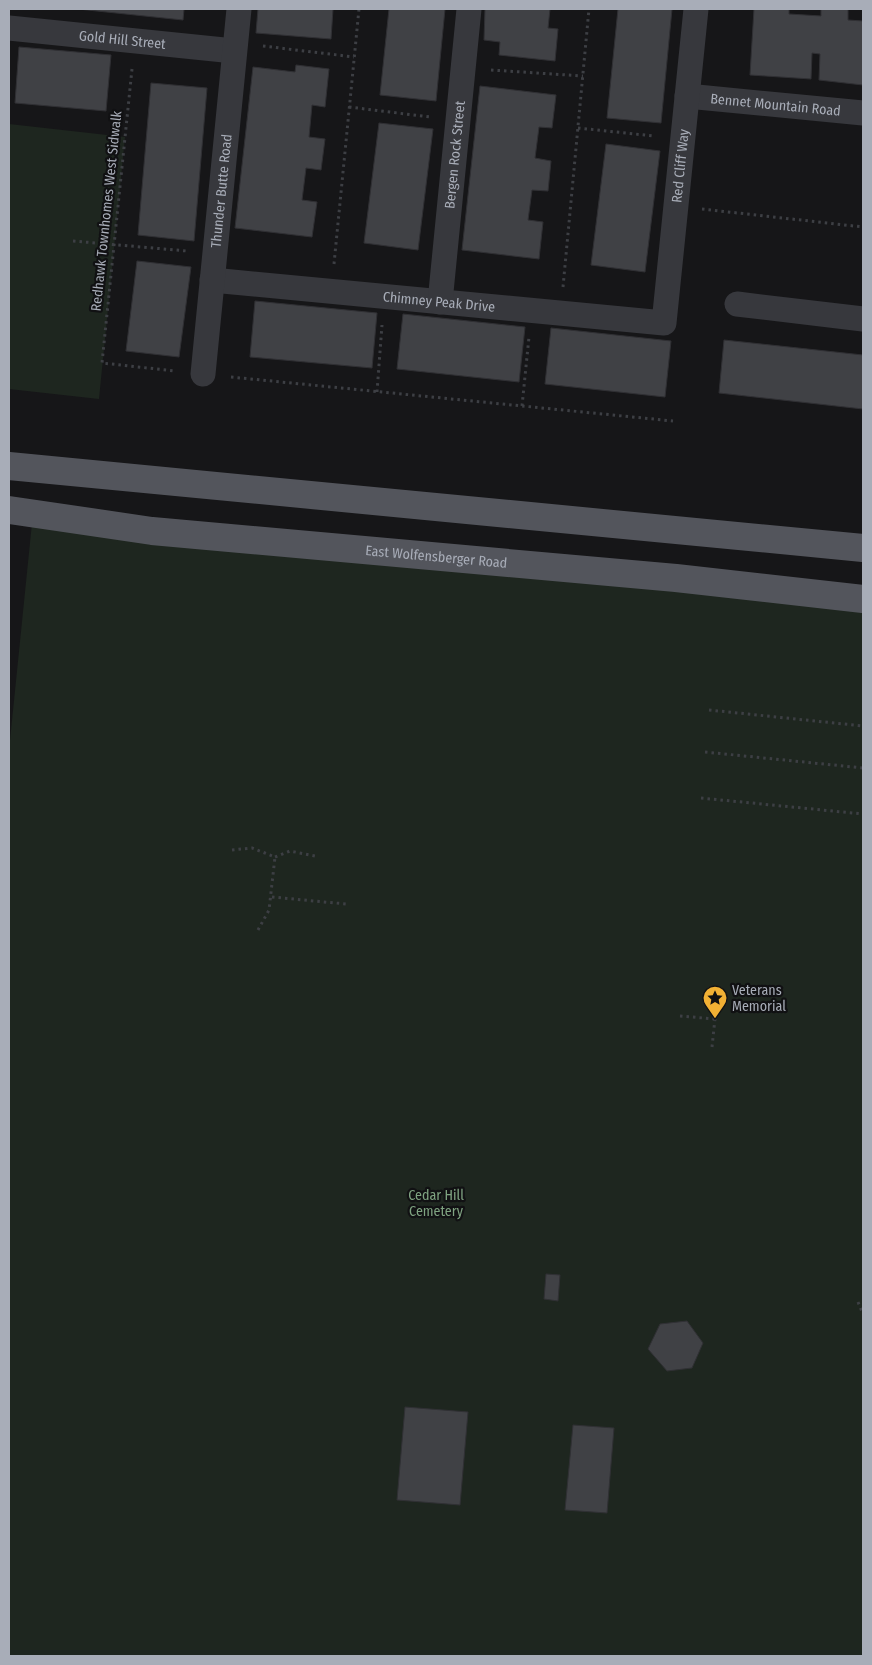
<svg xmlns="http://www.w3.org/2000/svg" width="872" height="1665" viewBox="0 0 872 1665" font-family="'Fira Sans Condensed',sans-serif">
	<style>
		.green { fill: #1e261f }
		.building { fill: #404145; stroke: #303034 }
		.lines { fill: none; stroke-linecap: round; stroke-linejoin: round }
		.path { stroke: #3d3f44; stroke-width: 3; stroke-dasharray: 2.5 4; stroke-linecap: butt }
		.minor { stroke: #37383d; stroke-width: 25 }
		.primary { stroke: #53555c; stroke-width: 28 }
		.labels { text-anchor: middle; stroke-width: 4.5; stroke-linejoin: round; paint-order: stroke }
		.street-label { font-size: 14px; fill: #a8adb8; stroke: #111113 }
		.poi-label { font-size: 14px; fill: #a8adb8; stroke: #111113; text-anchor: start }
		.park-label { font-size: 14px; fill: #7fa381; stroke: #111113 }
	</style>
	<rect width="100%" height="100%" fill="#161618"/>
	<path class="green" d="M 9,124 L 125,137 L 99,399 L 9,389 Z
		M 32,523 L 863,611 L 863,1656 L 9,1656 L 9,750 Z"/>
	<path class="building" d="M 78,9 L 184,9 L 183,20 Z
		M 258,9 L 333,9 L 331,39 L 256,33 Z
		M 389,9 L 445,9 L 436,101 L 380,95 Z
		M 485,9 L 550,9 L 548,28 L 558,29 L 555,61 L 499,55 L 500,42 L 484,40 Z
		M 618,9 L 672,9 L 661,123 L 607,118 Z
		M 754,9 L 789,9 L 789,14 L 821,16 L 821,9 L 848,9 L 848,20 L 863,21 L 863,85 L 819,80 L 820,54 L 812,53 L 811,79 L 750,75 Z
		M 19,47 L 111,55 L 106,111 L 15,103 Z
		M 296,65 L 329,69 L 325,107 L 312,105 L 309,137 L 325,139 L 321,170 L 306,168 L 302,200 L 317,202 L 312,237 L 235,228 L 253,67 L 295,72 Z
		M 151,83 L 207,88 L 194,241 L 138,235 Z
		M 480,86 L 556,95 L 552,128 L 539,127 L 535,158 L 551,161 L 548,191 L 532,190 L 528,220 L 543,222 L 539,259 L 462,250 Z
		M 379,123 L 433,129 L 418,250 L 364,243 Z
		M 606,144 L 660,151 L 645,272 L 591,265 Z
		M 137,261 L 191,267 L 179,357 L 126,351 Z
		M 255,301 L 377,313 L 372,368 L 250,357 Z
		M 403,314 L 525,327 L 519,382 L 397,369 Z
		M 551,328 L 671,341 L 665,397 L 545,384 Z
		M 724,340 L 863,355 L 863,409 L 719,393 Z
		M 546,1274 L 560,1275 L 558,1301 L 544,1299 Z
		M 687,1321 L 703,1343 L 692,1368 L 667,1371 L 648,1349 L 660,1324 Z
		M 405,1407 L 468,1412 L 460,1505 L 397,1500 Z
		M 573,1425 L 614,1428 L 607,1513 L 565,1510 Z"/>
	<g class="lines">
		<path class="path" d="M 263,46 L 354,57
			M 132,69 L 102,363 L 175,371
			M 491,70 L 583,76
			M 349,107 L 430,117
			M 578,128 L 654,136
			M 702,209 L 863,227
			M 73,241 L 187,251
			M 334,264 L 359,9
			M 563,287 L 589,9
			M 231,377 L 673,421
			M 377,392 L 382,325
			M 522,406 L 529,337
			M 709,710 L 863,726
			M 705,752 L 863,768
			M 701,798 L 863,814
			M 232,850 L 252,848 L 275,857
			M 275,857 L 290,851 L 315,856
			M 272,897 L 346,904
			M 258,930 L 269,910 L 275,857
			M 680,1016 L 715,1019
			M 712,1047 L 718,990
			M 858,1302 L 863,1314"/>
		<g class="minor">
			<path id="s1" d="M 9,28 L 234,51"/>
			<path id="s2" d="M 687,96 L 863,113"/>
			<path id="s3" d="M 212,280 L 664,323 L 696,9"/>
			<path id="s4" d="M 440,302 L 469,9"/>
			<path d="M 737,304 L 863,319"/>
			<path id="s5" d="M 203,374 L 239,9"/>
		</g>
		<g class="primary">
			<path d="M 9,466 L 863,548"/>
			<path id="s6" d="M 9,510 L 152,531 L 676,578 L 863,599"/>
		</g>
	</g>
	<defs>
		<symbol id="sight-pin" viewBox="-11 -11 22 30"><path d="M0 17L-7.5 6A9.5 9.5 0 1 1 7.5 6Z" fill="#f2b134" stroke="#111113"/><path d="M0-6L1.8-2.2L6-1.7L2.9 1.2L3.7 5.4L0 3.3L-3.7 5.4L-2.9 1.2L-6-1.7L-1.8-2.2Z" fill="#111"/></symbol>
	</defs>
	<g fill-rule="evenodd">
		<use href="#sight-pin" x="701" y="984" width="28" height="38"/>
	</g>
	<g class="labels">
		<g class="street-label">
			<text dy="5" stroke="none"><textPath href="#s1" startOffset="114">Gold Hill Street</textPath></text>
			<text dy="5" stroke="none"><textPath href="#s2" startOffset="89">Bennet Mountain Road</textPath></text>
			<text dy="5" stroke="none"><textPath href="#s4" startOffset="148">Bergen Rock Street</textPath></text>
			<text dy="5" stroke="none"><textPath href="#s3" startOffset="612">Red Cliff Way</textPath></text>
			<text dy="5" stroke="none"><textPath href="#s5" startOffset="184">Thunder Butte Road</textPath></text>
			<text transform="translate(106 211) rotate(-84)" y="5">Redhawk Townhomes West Sidwalk</text>
			<text dy="5" stroke="none"><textPath href="#s3" startOffset="228">Chimney Peak Drive</textPath></text>
			<text dy="5" stroke="none"><textPath href="#s6" startOffset="430">East Wolfensberger Road</textPath></text>
		</g>
		<g class="poi-label">
			<text x="732" y="995">Veterans<tspan x="732" dy="16">Memorial</tspan></text>
		</g>
		<g class="park-label">
			<text x="436" y="1200">Cedar Hill<tspan x="436" dy="16">Cemetery</tspan></text>
		</g>
	</g>
	<rect width="872" height="1665" fill="none" stroke="#a8adb8" stroke-width="20"/>
</svg>
